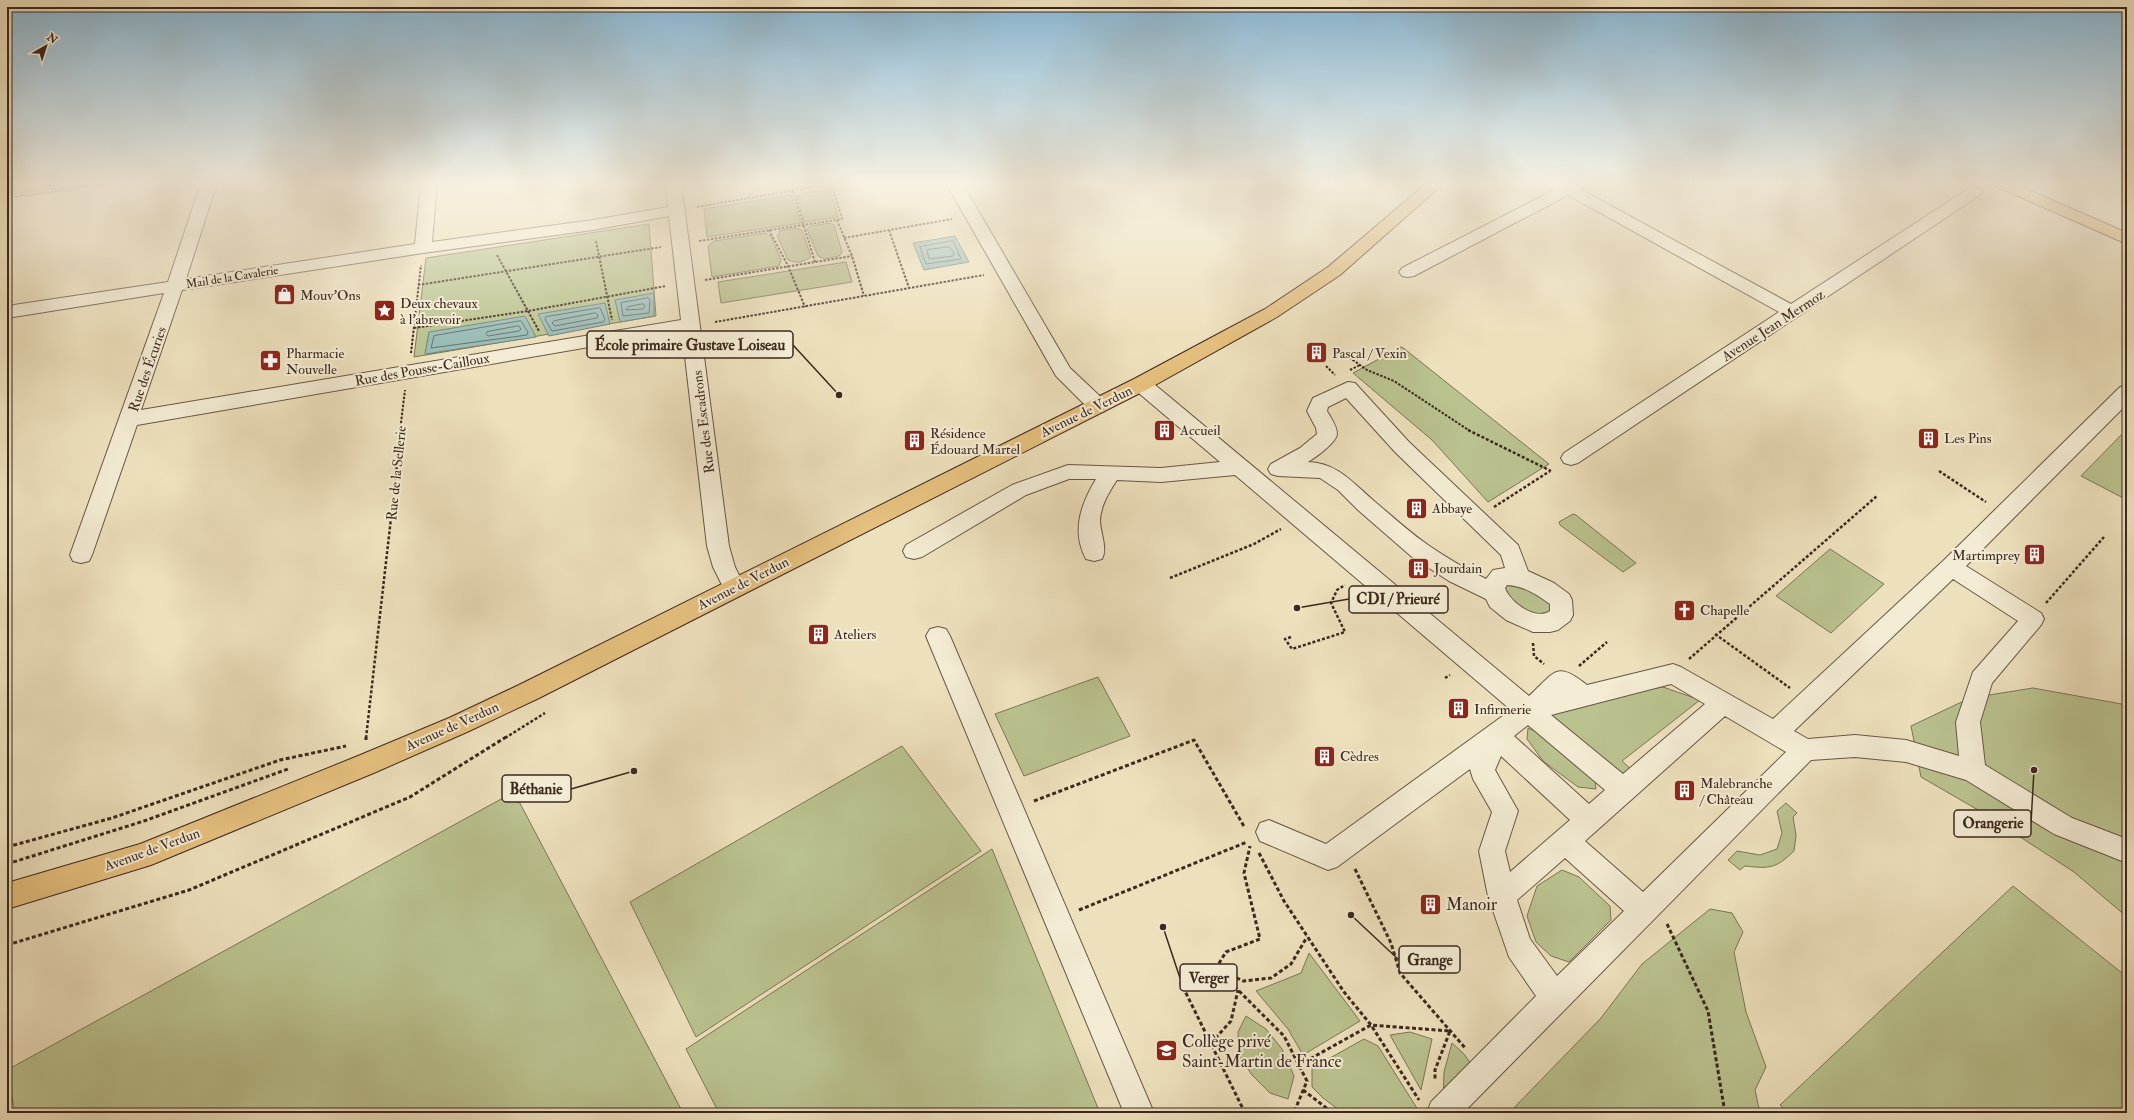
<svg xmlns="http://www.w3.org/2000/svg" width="2134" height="1120" viewBox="0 0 2134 1120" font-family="'IM FELL Double Pica',serif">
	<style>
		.green { fill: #bac28f; stroke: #7b7557 }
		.water { fill: #9abcb7; stroke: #74817a }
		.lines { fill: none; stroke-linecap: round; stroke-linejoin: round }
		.shore { stroke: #6b726b; stroke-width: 1 }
		.minor-casing { stroke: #685646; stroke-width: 2 }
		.major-casing { stroke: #3c281f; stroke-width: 2 }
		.path-far2 { stroke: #3c281f; stroke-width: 2; stroke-dasharray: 2.5 1.5; stroke-linecap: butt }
		.path-far1 { stroke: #3c281f; stroke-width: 2.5; stroke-dasharray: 3 2; stroke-linecap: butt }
		.path { stroke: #3c281f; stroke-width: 3; stroke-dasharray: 4 2.5; stroke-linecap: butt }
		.minor { fill: #f3ebd3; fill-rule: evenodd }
		.major { fill: #e6c07e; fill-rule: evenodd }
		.labels { text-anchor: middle; stroke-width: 4; stroke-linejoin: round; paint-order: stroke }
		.far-street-label { font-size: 12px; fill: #3c281f; stroke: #f3ebd3 }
		.poi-label { font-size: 14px; fill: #3c281f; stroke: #f3ebd3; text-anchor: start }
		.street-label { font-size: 14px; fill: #3c281f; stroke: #f3ebd3 }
		.near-poi-label { font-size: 17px; fill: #3c281f; stroke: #f3ebd3; text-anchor: start }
		.leader { fill: none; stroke: #3c281f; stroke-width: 1.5 }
		.callout-dot { fill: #3c281f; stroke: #f3ebd3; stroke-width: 1.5 }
		.callout { fill: #f3ebd3; stroke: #3c281f; stroke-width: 1.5 }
		.callout-label { font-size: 15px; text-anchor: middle; font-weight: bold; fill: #3c281f }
	</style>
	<rect width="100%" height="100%" fill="#ede0bc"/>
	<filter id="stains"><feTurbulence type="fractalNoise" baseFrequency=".005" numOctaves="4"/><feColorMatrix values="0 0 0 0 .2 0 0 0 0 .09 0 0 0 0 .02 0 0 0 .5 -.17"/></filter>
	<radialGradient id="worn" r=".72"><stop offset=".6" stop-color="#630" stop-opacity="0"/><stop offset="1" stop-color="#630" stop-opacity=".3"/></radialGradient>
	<path class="green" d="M 15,183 L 99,183 L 7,195 L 7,184 Z
		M 830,189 L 838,217 L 804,222 L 797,195 Z
		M 791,195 L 801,223 L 707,237 L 704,209 Z
		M 830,223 L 834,225 L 842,252 L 839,256 L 824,259 L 818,256 L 807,229 L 810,226 Z
		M 649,224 L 656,316 L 414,357 L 426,258 Z
		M 796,228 L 802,230 L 811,257 C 803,262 798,264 788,260 L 777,235 L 780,234 L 779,231 Z
		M 766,233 L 771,236 L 781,260 L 779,266 L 712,277 L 708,246 L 714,241 Z
		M 846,262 L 852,282 L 721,303 L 718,282 Z
		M 1401,347 L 1402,347 L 1549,464 L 1488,502 L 1432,440 L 1353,373 Z
		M 2127,429 L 2127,500 L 2081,476 Z
		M 1573,514 L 1576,515 L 1636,563 L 1623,572 L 1560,525 L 1559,522 Z
		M 1830,549 L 1884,584 L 1831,633 L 1776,596 Z
		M 1503,578 L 1558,601 L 1548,621 L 1501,600 Z
		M 1098,677 L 1130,736 L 1024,776 L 995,714 Z
		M 1663,687 L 1700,700 L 1622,761 L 1631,769 L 1625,774 L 1618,774 L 1541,711 L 1590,699 Z
		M 2033,688 L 2127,705 L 2127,917 L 2074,872 L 1985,814 L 1921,777 L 1911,726 L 1970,698 Z
		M 1528,728 L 1549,737 L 1595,780 L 1596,789 L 1578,787 L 1543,761 L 1527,739 Z
		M 902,746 L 981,851 L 696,1037 L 630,902 Z
		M 514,792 L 683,1113 L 15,1113 L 7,1070 Z
		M 1786,803 L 1797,813 L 1793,817 L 1796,835 L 1794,851 C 1776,868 1771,869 1745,866 L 1740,870 L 1728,860 L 1737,851 L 1760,855 L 1777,849 L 1782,833 L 1777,811 Z
		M 992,849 L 1100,1113 L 719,1113 L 686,1049 Z
		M 1562,870 L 1579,877 L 1610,906 L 1611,920 L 1569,962 L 1551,956 L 1536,942 L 1527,916 L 1537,886 Z
		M 2013,886 L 2127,977 L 2127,1113 L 1788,1113 L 1780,1105 Z
		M 1710,909 L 1732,913 L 1743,932 L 1734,952 L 1746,1012 L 1766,1067 L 1755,1090 L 1760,1113 L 1509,1113 L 1601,1018 L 1642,964 Z
		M 1309,953 L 1360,1021 L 1303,1055 L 1288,1029 L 1256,991 L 1301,973 Z
		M 1246,1016 L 1266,1029 L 1282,1049 L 1294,1076 L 1288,1099 L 1270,1093 L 1252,1075 L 1239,1056 L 1238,1032 Z
		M 1410,1032 L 1432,1039 L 1421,1090 L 1390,1035 Z
		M 1364,1039 L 1378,1046 L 1420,1113 L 1343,1113 L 1323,1098 L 1312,1087 L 1312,1068 Z
		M 1452,1043 L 1464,1054 L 1474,1068 L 1443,1105 L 1444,1072 Z"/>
	<path class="water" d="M 955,236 L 969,262 L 924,270 L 913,243 Z
		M 654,293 L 654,316 L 620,322 L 615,300 Z
		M 605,303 L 610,324 L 549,336 L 538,314 Z
		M 525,316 L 536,337 L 425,354 L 429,332 Z"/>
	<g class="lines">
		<path class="shore" d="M 953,241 L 961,259 L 926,264 L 920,247 Z
			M 949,247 L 954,253 L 953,256 L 929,259 L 927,250 Z
			M 648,298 L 650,300 L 649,313 L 623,316 L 621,303 Z
			M 643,304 L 645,306 L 643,309 L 626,310 L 628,307 Z
			M 600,308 L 605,319 L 603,322 L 552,331 L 545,319 L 546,317 Z
			M 596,313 L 598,315 L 597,318 L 555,326 L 552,323 L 554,321 Z
			M 521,321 L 528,332 L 527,335 L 431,348 L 434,336 Z
			M 519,326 L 521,329 L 519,331 L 488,336 L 486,334 L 487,332 Z"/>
		<defs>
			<path id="minor" d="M 201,183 L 217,183 L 186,279 L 415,244 L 421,183 L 437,183 L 432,242 L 593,220 L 668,207 L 665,183 L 681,183 L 729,546 L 735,567 L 745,587 L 742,593 L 734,596 L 726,593 L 713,567 L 707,546 L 682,331 L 137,425 L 92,555 L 89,561 L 81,563 L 73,561 L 70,555 L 164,293 L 7,318 L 7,306 L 168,282 ZM 669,216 L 681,320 L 141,410 L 182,290 L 423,253 L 593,230 Z
				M 946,183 L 962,183 L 1070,368 L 1105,401 L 1108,406 L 1105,411 L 1098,413 L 1091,411 L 1056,376 Z
				M 1550,183 L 1587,183 L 1580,189 L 1791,304 L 1968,189 L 1980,189 L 1982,192 L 1980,195 L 1578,463 L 1571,465 L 1564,463 L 1561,458 L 1564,453 L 1779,312 L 1568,195 L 1414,276 L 1408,277 L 1402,276 L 1399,272 L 1402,268 L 1556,189 Z
				M 1141,378 L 1148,379 L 1529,696 C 1555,672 1556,660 1587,685 L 1673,664 L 1681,667 L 1773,719 L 1943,561 L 2120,387 L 2127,385 L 2127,404 L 1966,566 L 2041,613 L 2044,619 L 2041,625 L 1992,683 L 1980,722 L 1985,765 L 2072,818 L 2127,839 L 2127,863 L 2054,834 L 1966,780 L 1906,762 L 1855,757 L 1811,760 L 1463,1113 L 1427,1113 L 1431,1102 L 1536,996 L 1509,957 L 1488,896 L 1479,851 L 1492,812 L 1473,779 L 1470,769 L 1337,867 L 1328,870 L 1260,841 L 1256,832 L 1260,823 L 1269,820 L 1326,844 L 1511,710 L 1235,475 L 1161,482 L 1117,480 C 1109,492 1101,505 1100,520 C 1100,532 1108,548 1102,559 L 1094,561 L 1086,559 C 1071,531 1081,504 1096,479 L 1069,479 L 1026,495 L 922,557 L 914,559 L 906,557 L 903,551 L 906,545 L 1012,485 L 1068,465 L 1161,468 L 1220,462 L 1134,389 L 1131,384 L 1134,379 ZM 1953,579 L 2018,621 L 1973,672 L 1956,722 L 1959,756 L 1906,740 L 1855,735 L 1808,739 L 1794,731 ZM 1671,684 L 1705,704 L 1623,774 L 1551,715 ZM 1725,716 L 1786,752 L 1643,892 L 1585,841 ZM 1528,725 L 1605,790 L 1589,804 L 1514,736 ZM 1501,756 L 1570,820 L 1510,872 L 1505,851 L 1518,811 L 1495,770 ZM 1565,858 L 1624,911 L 1557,976 L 1530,939 L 1517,900 Z
				M 1348,382 L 1355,383 L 1409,442 L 1518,545 L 1528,571 L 1554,583 L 1569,594 L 1572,600 L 1573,615 L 1570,621 L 1558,630 L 1550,632 L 1533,632 L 1506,620 L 1490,607 L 1486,599 L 1449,581 L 1412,557 L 1358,510 L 1338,490 L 1320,478 L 1278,476 L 1271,474 L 1268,469 L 1271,464 L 1300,448 L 1317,434 L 1316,428 L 1307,411 L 1313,398 ZM 1346,398 L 1395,452 L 1501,555 L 1505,568 L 1493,570 L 1486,579 C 1466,569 1447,558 1428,545 C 1409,532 1392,516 1374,501 C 1353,483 1338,463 1308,462 C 1315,458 1337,442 1337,434 C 1337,426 1331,418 1327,411 L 1328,407 ZM 1507,585 C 1524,586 1536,594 1550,604 L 1550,611 C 1535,621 1510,602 1505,588 Z
				M 938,627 L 946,629 L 950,636 L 1154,1113 L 1124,1113 L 926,636 L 930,629 Z"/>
			<path id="major" d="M 1427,183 L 1444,183 L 1340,275 L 1277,317 L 1148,389 L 539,698 L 467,732 L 376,772 L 151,865 L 7,909 L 7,883 L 140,844 L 358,756 L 449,718 L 521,684 L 1134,379 L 1265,309 L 1328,267 Z
				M 1993,183 L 2013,183 L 2127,233 L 2127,244 L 1995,186 Z"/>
		</defs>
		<use href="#minor" class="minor-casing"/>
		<use href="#major" class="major-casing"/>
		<path class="path-far2" d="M 7,190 L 20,183
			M 793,191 L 815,262
			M 7,198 L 116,183
			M 697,207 L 837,183
			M 837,220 L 852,256 L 864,296
			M 769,230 L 788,266 L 805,307
			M 889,230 L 909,288
			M 844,238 L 952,219
			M 596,241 L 612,320
			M 699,241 L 842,219 L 831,183
			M 497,255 L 539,331
			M 705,280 L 852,256
			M 418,285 L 661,247
			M 715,322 L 984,275
			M 414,328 L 528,311 L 666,286
			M 411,353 L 421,265
			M 1346,355 L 1367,370 L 1394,381 L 1470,431
			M 1326,366 L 1335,375
			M 1350,370 L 1360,365
			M 400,431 L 405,390"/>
		<path class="path-far1" d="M 1468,430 L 1551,471
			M 1939,471 L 1986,502
			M 1494,507 L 1550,471
			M 1170,578 L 1254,544 L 1281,529
			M 2046,603 L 2104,537
			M 1715,634 L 1790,688
			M 1291,637 L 1285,639 L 1292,649 L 1345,632 L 1331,603 L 1337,590 L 1345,585
			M 1533,643 L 1534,656 L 1544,664
			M 1689,659 L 1877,496
			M 1579,666 L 1607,642
			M 1445,678 L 1450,675
			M 366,738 L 401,430
			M 505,738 L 545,713"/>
		<path class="path" d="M 366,740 L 366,737
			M 1034,801 L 1194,740 L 1245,828
			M 7,847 L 112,818 L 280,760 L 346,746
			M 1259,853 L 1284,901 L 1344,992 L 1371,1025 L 1419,1100
			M 7,864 L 144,821 L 288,769
			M 1355,869 L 1391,943 L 1400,973 L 1466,1049
			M 1079,910 L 1247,842
			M 1667,924 L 1708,1011 L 1725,1113
			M 7,945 L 189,890 L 410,797 L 506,737
			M 1216,968 L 1284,1036 L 1307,1081 L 1295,1110 L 1282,1113
			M 1219,969 L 1243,981 L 1271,978 L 1291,964 L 1307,937
			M 1211,1043 L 1231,1021 L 1238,990
			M 1299,1065 L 1371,1025 L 1450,1031 L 1435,1070 L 1435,1081
			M 1303,1090 L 1333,1113
			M 1244,1112 L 1252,1113
			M 1245,1113 L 1181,983 L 1216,968 L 1226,952 L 1260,939 L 1244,873 L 1250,846"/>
		<use href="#minor" class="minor"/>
		<use href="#major" class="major"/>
	</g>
	<linearGradient id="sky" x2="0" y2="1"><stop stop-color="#89b7d4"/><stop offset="0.54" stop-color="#f7f1e1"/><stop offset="1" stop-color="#f7f1e1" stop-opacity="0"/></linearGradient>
	<rect width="2134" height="339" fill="url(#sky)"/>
	<defs>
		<symbol id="shop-square" viewBox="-11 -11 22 22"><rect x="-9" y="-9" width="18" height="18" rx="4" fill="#8f2418" stroke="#f3ebd3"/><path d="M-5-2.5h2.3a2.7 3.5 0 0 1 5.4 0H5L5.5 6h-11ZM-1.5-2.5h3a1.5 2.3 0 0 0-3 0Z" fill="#fff"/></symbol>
		<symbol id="sight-square" viewBox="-11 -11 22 22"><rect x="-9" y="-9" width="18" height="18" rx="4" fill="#8f2418" stroke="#f3ebd3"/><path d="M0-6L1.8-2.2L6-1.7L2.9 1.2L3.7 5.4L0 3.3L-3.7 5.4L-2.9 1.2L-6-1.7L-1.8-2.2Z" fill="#fff"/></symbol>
		<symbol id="building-square" viewBox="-11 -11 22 22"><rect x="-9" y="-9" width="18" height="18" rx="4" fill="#8f2418" stroke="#f3ebd3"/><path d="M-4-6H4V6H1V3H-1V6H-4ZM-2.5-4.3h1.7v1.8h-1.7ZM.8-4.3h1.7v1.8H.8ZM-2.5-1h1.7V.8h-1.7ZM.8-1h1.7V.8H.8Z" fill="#fff"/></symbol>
		<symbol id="pharmacy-square" viewBox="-11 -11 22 22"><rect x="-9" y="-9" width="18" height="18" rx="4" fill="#8f2418" stroke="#f3ebd3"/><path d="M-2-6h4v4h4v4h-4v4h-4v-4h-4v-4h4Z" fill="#fff"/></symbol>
		<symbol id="church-square" viewBox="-11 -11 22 22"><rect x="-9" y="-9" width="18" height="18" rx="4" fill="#8f2418" stroke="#f3ebd3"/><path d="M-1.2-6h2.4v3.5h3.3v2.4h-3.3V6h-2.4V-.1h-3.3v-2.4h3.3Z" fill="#fff"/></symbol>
		<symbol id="school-square" viewBox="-11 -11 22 22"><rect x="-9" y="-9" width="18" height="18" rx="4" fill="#8f2418" stroke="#f3ebd3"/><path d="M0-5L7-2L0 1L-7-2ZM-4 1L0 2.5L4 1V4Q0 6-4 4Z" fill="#fff"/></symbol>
	</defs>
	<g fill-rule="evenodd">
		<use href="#shop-square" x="272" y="282" width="25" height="25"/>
		<use href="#sight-square" x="372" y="298" width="25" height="25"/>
		<use href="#building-square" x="1304" y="340" width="25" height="25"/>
		<use href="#pharmacy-square" x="258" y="348" width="25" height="25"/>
		<use href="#building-square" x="1152" y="418" width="25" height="25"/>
		<use href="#building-square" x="1916" y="426" width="25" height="25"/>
		<use href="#building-square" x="902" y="428" width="25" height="25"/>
		<use href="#building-square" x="1404" y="496" width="25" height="25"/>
		<use href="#building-square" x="2022" y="542" width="25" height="25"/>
		<use href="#building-square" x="1406" y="556" width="25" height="25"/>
		<use href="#church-square" x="1672" y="598" width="25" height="25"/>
		<use href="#building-square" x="806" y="622" width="25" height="25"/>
		<use href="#building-square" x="1446" y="696" width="25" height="25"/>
		<use href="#building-square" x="1312" y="744" width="25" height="25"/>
		<use href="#building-square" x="1672" y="778" width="25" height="25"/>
		<use href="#building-square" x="1418" y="892" width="25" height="25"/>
		<use href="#school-square" x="1154" y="1038" width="25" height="25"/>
	</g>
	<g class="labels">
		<g class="far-street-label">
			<text transform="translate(232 277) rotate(-9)" y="4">Mail de la Cavalerie</text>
		</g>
		<g class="poi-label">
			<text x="300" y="300">Mouv'Ons</text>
			<text x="400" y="308">Deux chevaux<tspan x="400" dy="16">à l'abrevoir</tspan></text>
			<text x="286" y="358">Pharmacie<tspan x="286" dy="16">Nouvelle</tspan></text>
			<text x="1332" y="358">Pascal / Vexin</text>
			<text x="1180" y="435">Accueil</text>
			<text x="930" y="438">Résidence<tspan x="930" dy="16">Édouard Martel</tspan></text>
			<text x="1944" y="443">Les Pins</text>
			<text x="1432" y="513">Abbaye</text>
			<text x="2020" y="560" text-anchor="end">Martimprey</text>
			<text x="1434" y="573">Jourdain</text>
			<text x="1700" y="615">Chapelle</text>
			<text x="834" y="639">Ateliers</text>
			<text x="1474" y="714">Infirmerie</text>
			<text x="1340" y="761">Cèdres</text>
			<text x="1700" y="788">Malebranche<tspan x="1700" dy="16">/ Château</tspan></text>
		</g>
		<g class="street-label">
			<text transform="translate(1773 325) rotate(-33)" y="5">Avenue Jean Mermoz</text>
			<text transform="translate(147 369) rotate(-71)" y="5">Rue des Écuries</text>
			<text transform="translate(422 369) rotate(-10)" y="5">Rue des Pousse-Cailloux</text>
			<text transform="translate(1086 411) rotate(-26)" y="5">Avenue de Verdun</text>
			<text transform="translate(703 422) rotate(-97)" y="5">Rue des Escadrons</text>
			<text transform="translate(396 473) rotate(-84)" y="5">Rue de la Sellerie</text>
			<text transform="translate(743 583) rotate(-27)" y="5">Avenue de Verdun</text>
			<text transform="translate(452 726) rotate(-24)" y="5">Avenue de Verdun</text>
			<text transform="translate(152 849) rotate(-20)" y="5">Avenue de Verdun</text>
		</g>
		<g class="near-poi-label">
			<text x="1446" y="910">Manoir</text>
			<text x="1182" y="1047">Collège privé<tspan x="1182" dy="20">Saint-Martin de France</tspan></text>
		</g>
	</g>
	<path class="leader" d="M839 395L793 345M1297 608L1349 599M634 771L571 789M2034 770L2031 823M1351 915L1399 960M1163 927L1180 978"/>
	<g class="callout-dot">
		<circle cx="839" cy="395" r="4"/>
		<circle cx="1297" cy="608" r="4"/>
		<circle cx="634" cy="771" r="4"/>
		<circle cx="2034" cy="770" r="4"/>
		<circle cx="1351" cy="915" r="4"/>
		<circle cx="1163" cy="927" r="4"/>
	</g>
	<g class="callout">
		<rect x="587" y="331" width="206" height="27" rx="4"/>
		<rect x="1349" y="586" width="99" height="27" rx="4"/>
		<rect x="502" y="775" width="69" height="27" rx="4"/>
		<rect x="1954" y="810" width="77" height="27" rx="4"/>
		<rect x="1399" y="946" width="61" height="27" rx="4"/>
		<rect x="1180" y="964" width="57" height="27" rx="4"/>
	</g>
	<g class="callout-label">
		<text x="690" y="350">École primaire Gustave Loiseau</text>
		<text x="1398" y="604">CDI / Prieuré</text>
		<text x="536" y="794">Béthanie</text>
		<text x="1993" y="828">Orangerie</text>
		<text x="1430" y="965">Grange</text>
		<text x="1209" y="983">Verger</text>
	</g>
	<rect width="2134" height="1120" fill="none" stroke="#ede0bc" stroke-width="24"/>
	<rect x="8" y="8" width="2118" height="1104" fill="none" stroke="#3c281f" stroke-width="2"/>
	<rect x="12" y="12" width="2110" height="1096" fill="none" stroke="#3c281f"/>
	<g transform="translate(46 46) rotate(39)" stroke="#f3ebd3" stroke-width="3" paint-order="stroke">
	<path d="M0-3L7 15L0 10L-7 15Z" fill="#3c281f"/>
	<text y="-6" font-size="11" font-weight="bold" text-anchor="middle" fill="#3c281f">N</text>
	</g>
	<rect width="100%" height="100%" filter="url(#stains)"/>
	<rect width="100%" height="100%" fill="url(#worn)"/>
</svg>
